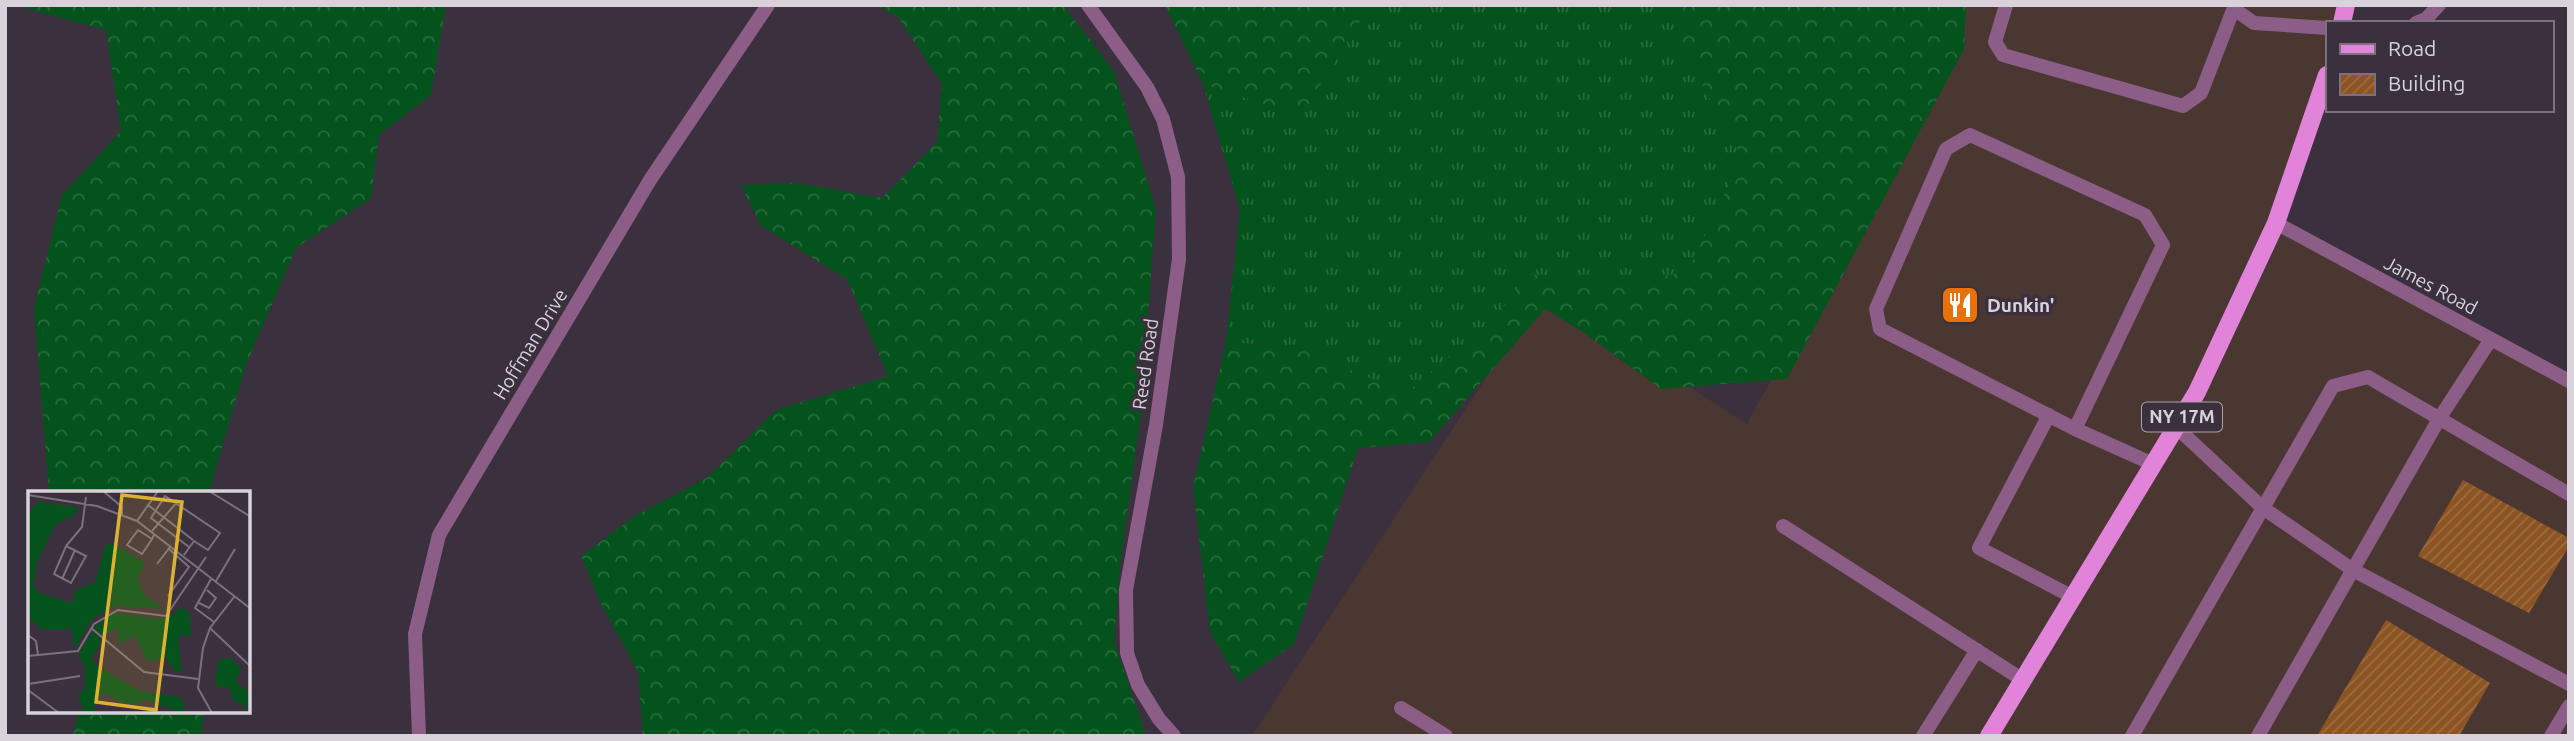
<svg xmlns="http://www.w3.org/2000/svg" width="2574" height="741" viewBox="0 0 2574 741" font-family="Ubuntu,sans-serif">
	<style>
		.commercial { fill: #4b3732 }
		.grass { fill: url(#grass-tufts) }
		.forest { fill: url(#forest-crowns) }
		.building { fill: url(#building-hatch) }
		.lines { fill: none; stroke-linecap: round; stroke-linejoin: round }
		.lane { stroke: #8c5e87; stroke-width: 14 }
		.street { stroke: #8c5e87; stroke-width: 14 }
		.primary { stroke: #e184d9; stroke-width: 18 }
		.labels { text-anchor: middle; stroke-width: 7; stroke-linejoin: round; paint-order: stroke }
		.shield { fill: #3b303d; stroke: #aaa1ab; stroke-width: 2 }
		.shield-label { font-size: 18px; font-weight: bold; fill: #d9d2da }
		.street-label { font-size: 19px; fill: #d9d2da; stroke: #3b303d }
		.poi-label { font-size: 19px; font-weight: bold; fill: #d9d2da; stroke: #3b303d; text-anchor: start }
		.inset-road { fill: none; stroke: #7a717c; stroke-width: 2 }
		.view { fill: #ddb233; fill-opacity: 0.15; stroke: #ddb233; stroke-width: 3.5 }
		.inset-edge { fill: none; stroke: #d9d2da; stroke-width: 3.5 }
	</style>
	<defs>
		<pattern id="grass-tufts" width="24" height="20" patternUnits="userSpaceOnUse" patternTransform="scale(1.75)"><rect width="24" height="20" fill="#04531d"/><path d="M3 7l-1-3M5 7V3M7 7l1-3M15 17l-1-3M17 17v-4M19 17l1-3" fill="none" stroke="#286b3d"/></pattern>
		<pattern id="forest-crowns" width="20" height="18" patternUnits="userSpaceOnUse" patternTransform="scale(1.75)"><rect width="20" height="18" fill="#04531d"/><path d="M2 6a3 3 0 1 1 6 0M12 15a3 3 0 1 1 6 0" fill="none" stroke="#286b3d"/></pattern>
		<pattern id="building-hatch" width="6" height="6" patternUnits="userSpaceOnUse" patternTransform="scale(1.75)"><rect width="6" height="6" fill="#8d5423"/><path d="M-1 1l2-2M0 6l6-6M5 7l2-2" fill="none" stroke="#9c6c42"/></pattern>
	</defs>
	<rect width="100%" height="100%" fill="#3b303d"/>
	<path class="commercial" d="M 1965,5 L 2342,5 L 2338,23 L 2327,23 L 2327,71 L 2276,223 L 2569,381 L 2569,736 L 1252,736 L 1542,292 L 1747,424 L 1944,65 Z"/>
	<path class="grass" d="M 1370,5 L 1675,5 L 1679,42 L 1742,157 L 1689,272 L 1613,286 L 1530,274 L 1496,316 L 1406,393 L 1295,347 L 1226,342 L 1240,210 L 1203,84 L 1301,116 Z"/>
	<path class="forest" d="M 13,5 L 446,5 L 431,95 L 379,135 L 371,198 L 296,248 L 246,365 L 209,492 L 49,492 L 34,308 L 62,195 L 121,131 L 106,30 Z
		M 875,5 L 1063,5 L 1114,71 L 1156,210 L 1140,419 L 1121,558 L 1114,641 L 1146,736 L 643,736 L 638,672 L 601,604 L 581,556 L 635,516 L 708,477 L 776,410 L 888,376 L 847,279 L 761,226 L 741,185 L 797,183 L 882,198 L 937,142 L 942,84 L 898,17 Z
		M 1165,5 L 1370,5 L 1301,116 L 1203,84 Z
		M 1675,5 L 1966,5 L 1964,49 L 1787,379 L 1661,389 L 1580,330 L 1545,309 L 1429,442 L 1358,448 L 1294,644 L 1239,682 L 1210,632 L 1193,487 L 1226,342 L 1295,347 L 1406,393 L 1496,316 L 1530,274 L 1613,286 L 1688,271 L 1742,157 L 1679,42 Z
		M 79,711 L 204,711 L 201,736 L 73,736 Z"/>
	<path class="building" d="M 2463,480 L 2569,538 L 2569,546 L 2529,613 L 2418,556 Z
		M 2386,620 L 2490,683 L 2459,736 L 2317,736 Z"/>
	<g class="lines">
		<path class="lane" d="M 2006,5 L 1995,42 L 2003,55 L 2183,106 L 2201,93 L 2235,5
			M 2234,9 L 2254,23 L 2327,28
			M 2049,415 L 1979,548 L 2073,597
			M 2176,427 L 2263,508 L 2353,570 L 2569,684
			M 2075,429 L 2163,245 L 2145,215 L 1970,135 L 1946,149 L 1876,309 L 1880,329 L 2075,429 L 2153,464
			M 1783,526 L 2023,680
			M 1401,708 L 1446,736
			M 1923,736 L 1977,650
			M 2132,736 L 2333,386 L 2368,377 L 2569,494
			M 2258,736 L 2439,419 L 2491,339
			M 2551,736 L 2569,706"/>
		<path class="street" d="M 1088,5 L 1147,87 L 1163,119 L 1178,177 L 1179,259 L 1156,425 L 1126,590 L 1127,653 L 1138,685 L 1159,719 L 1174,736
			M 2416,23 L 2426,19 L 2439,5
			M 2276,223 L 2569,381
			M 419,736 L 415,634 L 439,535 L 650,180 L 768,5"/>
		<path class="primary" d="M 2342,23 L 2346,5
			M 1989,736 L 2197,392 L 2276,223 L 2327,75"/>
	</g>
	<defs>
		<symbol id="restaurant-square" viewBox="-11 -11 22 22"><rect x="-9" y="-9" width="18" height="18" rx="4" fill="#e8710a" stroke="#3b303d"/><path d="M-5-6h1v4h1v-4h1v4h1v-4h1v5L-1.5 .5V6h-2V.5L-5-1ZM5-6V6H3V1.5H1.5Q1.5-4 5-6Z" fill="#fff"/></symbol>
	</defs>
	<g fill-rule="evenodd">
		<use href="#restaurant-square" x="1938" y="283" width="44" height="44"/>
	</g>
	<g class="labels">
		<rect class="shield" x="2142" y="402.5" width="80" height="29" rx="5"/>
		<g class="shield-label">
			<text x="2182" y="423">NY 17M</text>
		</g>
		<g class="street-label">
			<text transform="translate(2431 285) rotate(28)" y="7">James Road</text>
			<text transform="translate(530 344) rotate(-59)" y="7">Hoffman Drive</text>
			<text transform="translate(1145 364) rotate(-82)" y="7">Reed Road</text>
		</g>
		<g class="poi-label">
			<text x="1987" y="312">Dunkin'</text>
		</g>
	</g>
	<g transform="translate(28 491)">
		<rect width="222" height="222" fill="#3b303d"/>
		<path d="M 98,72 L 107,78 L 114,102 L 108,116 L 87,115 L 91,107 L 71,93 L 81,76 Z" fill="#04531d"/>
		<path d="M 10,11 L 49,16 L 48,23 L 27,34 L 9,71 L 5,95 L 13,103 L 45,112 L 47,99 L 67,92 L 77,55 L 83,52 L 117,71 L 109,90 L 118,106 L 136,118 L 108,116 L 114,102 L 106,91 L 107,78 L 98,72 L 81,76 L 75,85 L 71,93 L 91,108 L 87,115 L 64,128 L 50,153 L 46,156 L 44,138 L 13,138 L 0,126 L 0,23 ZM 152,116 L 161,121 L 164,146 L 154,143 L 150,148 L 154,181 L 146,179 L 138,167 L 119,170 L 107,144 L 91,153 L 89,137 L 75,145 L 65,137 L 85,122 L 131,128 L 144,125 ZM 64,141 L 74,149 L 64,166 L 66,173 L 112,200 L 151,206 L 157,213 L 154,222 L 116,208 L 112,212 L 94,212 L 80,203 L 72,203 L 65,220 L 57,222 L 50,204 L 57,197 L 57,175 L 50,164 ZM 202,167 L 214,179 L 207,189 L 217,199 L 222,198 L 218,220 L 214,213 L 205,209 L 202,198 L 187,194 L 191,168 Z" fill="#04531d"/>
		<path class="inset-road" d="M 75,0 L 94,16 L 94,24M 181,0 L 223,26M 0,4 L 69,15 L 109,30 L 223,118M 120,14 L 165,49M 109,30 L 130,0M 124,40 L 150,10M 124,48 L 110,39 L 99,54 L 114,63 L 124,48 L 126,44M 38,55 L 58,65 L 43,92 L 26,83 ZM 38,55 L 54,36 L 58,6M 156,64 L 166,50 L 180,59 L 192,42 L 137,5 L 123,27 L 161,56M 129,73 L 142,56M 34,88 L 47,59M 183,88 L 167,117 L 186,131M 188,90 L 207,58M 140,105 L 161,76 L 141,58M 169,111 L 181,117 L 188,107 L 179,99M 63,137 L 116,181 L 170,188M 182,137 L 223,176M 0,144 L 8,150 L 10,164M 0,165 L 50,160 L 66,133 L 90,119 L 138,125 L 178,66M 0,193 L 52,185M 0,199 L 31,222M 184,222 L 170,197 L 175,157 L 182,137 L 206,106"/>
		<path class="view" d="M 94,4 L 154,11 L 128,219 L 68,211 Z"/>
		<rect width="222" height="222" class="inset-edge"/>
	</g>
	<rect width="2574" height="741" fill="none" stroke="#d9d2da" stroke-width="14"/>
	<rect x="2326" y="21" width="228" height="91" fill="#3b303d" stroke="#7a717c" stroke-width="2"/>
	<rect x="2340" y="44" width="35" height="10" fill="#e184d9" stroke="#7a717c" stroke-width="2"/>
	<text x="2388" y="56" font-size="21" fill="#d9d2da">Road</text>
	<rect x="2340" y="74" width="35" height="21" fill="url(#building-hatch)" stroke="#7a717c" stroke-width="2"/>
	<text x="2388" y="91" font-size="21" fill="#d9d2da">Building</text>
</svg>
